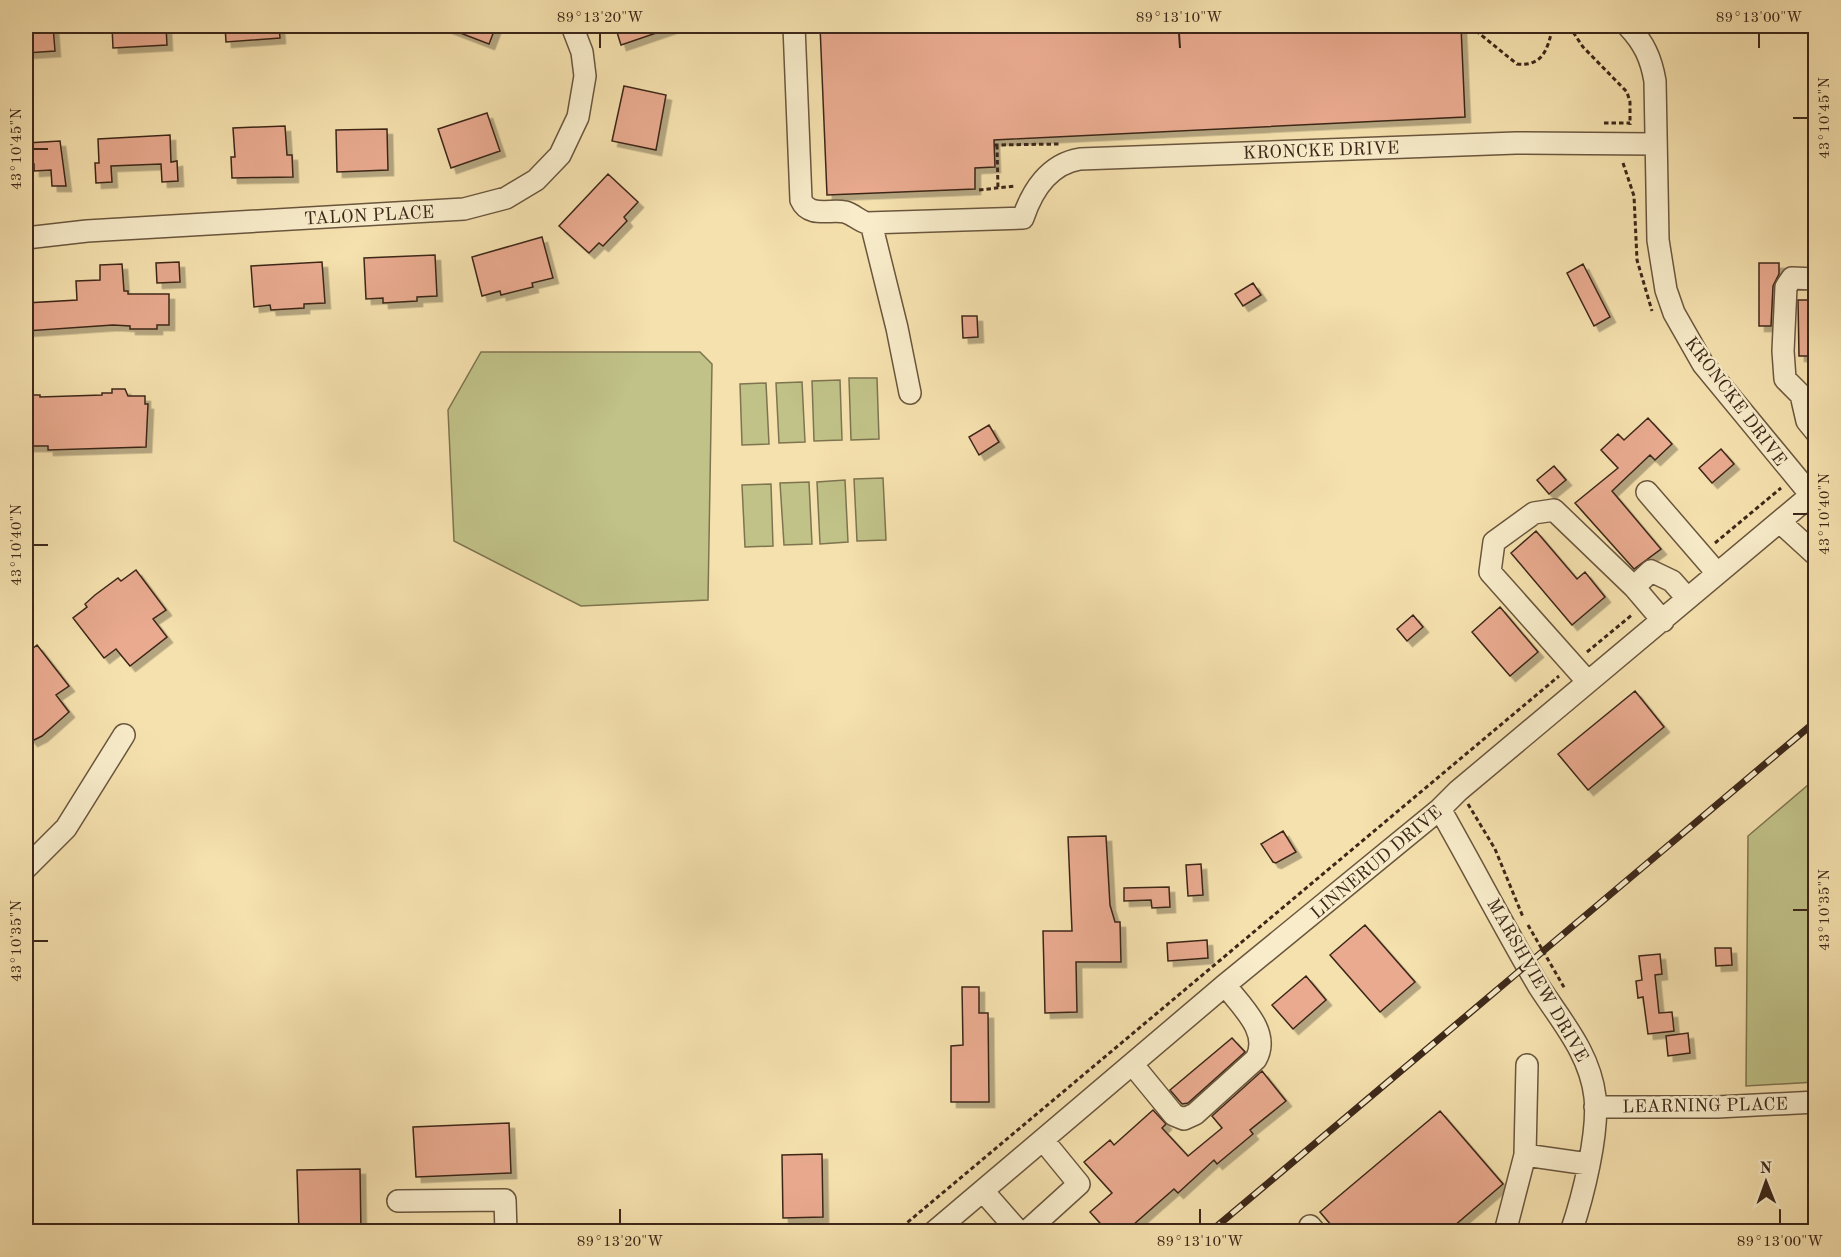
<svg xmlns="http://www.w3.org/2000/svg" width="1841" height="1257" viewBox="0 0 1841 1257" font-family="'Old Standard TT',serif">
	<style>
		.green { fill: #c0c288; stroke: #7e7450; stroke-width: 1.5 }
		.building { fill: #e9aa8f; stroke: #3c2719; stroke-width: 1.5; filter: url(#shadow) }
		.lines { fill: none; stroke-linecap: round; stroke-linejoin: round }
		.minor-casing { stroke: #6a563e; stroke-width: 24 }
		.path { stroke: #3c2719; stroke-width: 3; stroke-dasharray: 4.5 3; stroke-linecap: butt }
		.minor { stroke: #f8ecca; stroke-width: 21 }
		.rail-casing { stroke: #3c2719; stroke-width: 7 }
		.rail { stroke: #f8ecca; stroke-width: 4.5; stroke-dasharray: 14; stroke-linecap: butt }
		.ticks { fill: none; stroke: #3c2719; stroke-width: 2 }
		.labels { text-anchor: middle; stroke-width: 5; stroke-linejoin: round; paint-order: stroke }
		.street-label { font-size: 18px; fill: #3c2719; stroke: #f8ecca }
		.neatline { fill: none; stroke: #3c2719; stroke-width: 2 }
		.ticks-label { font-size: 15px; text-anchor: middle; fill: #3c2719 }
	</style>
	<defs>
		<filter id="shadow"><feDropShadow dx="5.5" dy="5.5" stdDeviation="0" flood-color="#0004"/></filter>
	</defs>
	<rect width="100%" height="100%" fill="#f5e1ae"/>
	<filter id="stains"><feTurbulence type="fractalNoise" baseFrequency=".00333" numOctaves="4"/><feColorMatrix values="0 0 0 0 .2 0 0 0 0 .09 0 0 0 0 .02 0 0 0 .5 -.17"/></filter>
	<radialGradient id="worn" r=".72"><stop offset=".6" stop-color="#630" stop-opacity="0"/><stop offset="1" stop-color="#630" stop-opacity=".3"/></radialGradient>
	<path class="green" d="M 481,352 L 700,352 L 712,364 L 708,600 L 581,606 L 454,541 L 448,410 Z
		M 849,378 L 877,378 L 879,439 L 851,440 Z
		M 840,380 L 842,440 L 814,441 L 812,381 Z
		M 802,382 L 805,442 L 779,443 L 776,383 Z
		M 766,383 L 769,444 L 742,445 L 740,384 Z
		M 883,478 L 886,540 L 857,541 L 854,479 Z
		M 845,480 L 848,542 L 820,544 L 817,482 Z
		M 809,482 L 812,544 L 784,545 L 780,483 Z
		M 771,484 L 773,546 L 745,547 L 742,485 Z
		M 1815,779 L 1815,1082 L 1746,1086 L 1748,836 Z"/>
	<path class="building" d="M 26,26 L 53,26 L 55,51 L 26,53 Z
		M 112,26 L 166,26 L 167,45 L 113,48 Z
		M 225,26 L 279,26 L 280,38 L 226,42 Z
		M 442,26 L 496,26 L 489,44 Z
		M 615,26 L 671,26 L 671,28 L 621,45 Z
		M 820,26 L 1461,26 L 1465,117 L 994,140 L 995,167 L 975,168 L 975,189 L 827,195 Z
		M 624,86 L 666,95 L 656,150 L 612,141 Z
		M 487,113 L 500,151 L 451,168 L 438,129 Z
		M 285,126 L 287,155 L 292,155 L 293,177 L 232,178 L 231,157 L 235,157 L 233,128 Z
		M 387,129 L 388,170 L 337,172 L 336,130 Z
		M 170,135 L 171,162 L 177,161 L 178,181 L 162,182 L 161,164 L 111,166 L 112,182 L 96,183 L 95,163 L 99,163 L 98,139 Z
		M 60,141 L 66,186 L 52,186 L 51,170 L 34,171 L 34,164 L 26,164 L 26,143 Z
		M 608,174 L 638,202 L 624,217 L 627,221 L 603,246 L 599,243 L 589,253 L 559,226 Z
		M 542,237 L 553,278 L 532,283 L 533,287 L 501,295 L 500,291 L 482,296 L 472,257 Z
		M 435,255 L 437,296 L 417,297 L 417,301 L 383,303 L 383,298 L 366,299 L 364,258 Z
		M 179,262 L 180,282 L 157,283 L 156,263 Z
		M 322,262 L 325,303 L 304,304 L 304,308 L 271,310 L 270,305 L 254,307 L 251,266 Z
		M 1759,263 L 1779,263 L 1779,274 L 1773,286 L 1771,326 L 1759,326 Z
		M 122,264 L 124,291 L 128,291 L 128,294 L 169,294 L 169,325 L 157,325 L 157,329 L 130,329 L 130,326 L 113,325 L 26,331 L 26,303 L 77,300 L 76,281 L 100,280 L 100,265 Z
		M 1583,264 L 1610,317 L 1594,326 L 1567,273 Z
		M 1253,283 L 1261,295 L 1243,306 L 1235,294 Z
		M 1798,300 L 1815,300 L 1815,356 L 1799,356 Z
		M 962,316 L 977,316 L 978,337 L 963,338 Z
		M 112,389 L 125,389 L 128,396 L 145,396 L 145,404 L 148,404 L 146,447 L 48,450 L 48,446 L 26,446 L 26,395 L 40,395 L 40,397 L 102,395 L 102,393 L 112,393 Z
		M 1648,418 L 1672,444 L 1655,460 L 1650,455 L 1612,491 L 1661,549 L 1634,569 L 1575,503 L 1618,468 L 1601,450 L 1618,434 L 1624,440 Z
		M 989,425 L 999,442 L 979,455 L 969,437 Z
		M 1721,449 L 1734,464 L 1712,483 L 1699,468 Z
		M 1554,466 L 1566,480 L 1549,494 L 1537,480 Z
		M 1536,531 L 1577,579 L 1585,572 L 1605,597 L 1572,625 L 1511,553 Z
		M 136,570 L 166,610 L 153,619 L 167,637 L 130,666 L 116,649 L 104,658 L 73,618 L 87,607 L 85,604 L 95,595 L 118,578 L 121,581 Z
		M 1500,607 L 1538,652 L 1510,676 L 1472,632 Z
		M 1413,615 L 1423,627 L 1407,641 L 1397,629 Z
		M 37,645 L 69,686 L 56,695 L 69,712 L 42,736 L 32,741 L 26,733 L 26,694 L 31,688 L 26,681 L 26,654 Z
		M 1635,691 L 1664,727 L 1588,790 L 1558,754 Z
		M 1283,831 L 1296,852 L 1276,863 L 1273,862 L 1261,844 Z
		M 1106,836 L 1110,905 L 1115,922 L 1120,922 L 1121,962 L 1076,962 L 1077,1012 L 1045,1013 L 1043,931 L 1072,931 L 1068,837 Z
		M 1201,864 L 1203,895 L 1188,896 L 1186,865 Z
		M 1169,887 L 1170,907 L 1152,908 L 1151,900 L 1124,901 L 1124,888 Z
		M 1365,925 L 1415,982 L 1380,1012 L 1330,955 Z
		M 1207,940 L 1208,958 L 1168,961 L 1167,943 Z
		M 1715,948 L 1731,948 L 1732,965 L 1716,966 Z
		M 1660,954 L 1662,974 L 1655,975 L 1659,1013 L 1672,1012 L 1674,1031 L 1648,1034 L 1643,997 L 1638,998 L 1636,981 L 1642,980 L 1639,956 Z
		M 1306,976 L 1326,1000 L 1293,1029 L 1272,1005 Z
		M 962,987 L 979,987 L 979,1013 L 988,1013 L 989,1102 L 951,1102 L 951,1046 L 963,1045 Z
		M 1688,1033 L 1690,1053 L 1668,1056 L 1666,1036 Z
		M 1232,1038 L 1245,1052 L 1188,1103 L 1182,1104 L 1170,1090 Z
		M 1262,1071 L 1286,1101 L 1250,1130 L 1253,1134 L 1217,1164 L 1214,1160 L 1178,1193 L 1174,1189 L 1125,1232 L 1108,1232 L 1090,1212 L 1112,1193 L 1084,1162 L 1110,1140 L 1114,1145 L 1153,1110 L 1166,1124 L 1162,1128 L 1188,1156 L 1222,1128 L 1212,1116 Z
		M 1440,1111 L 1503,1184 L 1447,1232 L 1337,1232 L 1320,1212 Z
		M 509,1123 L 511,1173 L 416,1177 L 413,1127 Z
		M 822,1154 L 823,1217 L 783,1218 L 782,1155 Z
		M 360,1169 L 361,1232 L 299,1232 L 297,1170 Z"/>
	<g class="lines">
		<defs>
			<path id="minor" d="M 794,26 L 801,200 C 809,218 830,209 845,212 C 853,214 859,221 867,223 L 1023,218 C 1032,191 1049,164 1080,159 L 1516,143 L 1654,144
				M 1628,26 C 1644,43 1651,58 1655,81 L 1658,240 L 1666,290 L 1674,313 L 1703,364 L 1811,495
				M 871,223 L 897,328 L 910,393
				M 26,238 L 87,231 L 464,209 L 506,198 L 536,180 L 560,155 L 578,117 L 585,76 L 582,52 L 572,26
				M 1816,279 L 1792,278 L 1786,287 L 1783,351 L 1785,379 L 1801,395 L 1807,421 L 1816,432
				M 1647,492 L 1717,573
				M 1780,522 L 1816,555
				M 1634,587 L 1651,571 L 1672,581 L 1687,598
				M 1588,682 L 1490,572 L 1494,542 L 1534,513 L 1554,510 L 1634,587 L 1663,621
				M 1440,809 C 1473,867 1504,927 1538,985 C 1561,1021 1590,1053 1595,1097 C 1599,1133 1583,1197 1571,1232
				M 26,868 L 66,828 L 124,735
				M 1133,1065 L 1174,1115 L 1184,1119 L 1195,1114 L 1256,1059 C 1271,1032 1241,1006 1225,985
				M 1595,1107 L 1717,1107 L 1816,1102
				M 1525,1155 L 1527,1065
				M 983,1191 L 1019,1232
				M 398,1201 L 505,1200 L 506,1232
				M 1310,1226 L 1315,1232
				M 934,1232 L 1225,985 L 1440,809 L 1458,791 L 1816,491
				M 1026,1232 L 1079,1184 L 1043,1140
				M 1505,1232 L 1525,1155 L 1588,1164"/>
		</defs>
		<use href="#minor" class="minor-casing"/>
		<path class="path" d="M 1470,26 L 1517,64 C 1544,67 1548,47 1553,26
			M 1569,26 L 1583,47 L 1627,92 L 1630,102 L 1630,125
			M 1604,123 L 1630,123
			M 994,145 L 1061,144
			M 997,145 L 998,189
			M 1623,163 L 1634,196 L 1637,260 L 1652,311
			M 979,190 L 1015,186
			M 1809,464 L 1816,459
			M 1715,543 L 1781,488
			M 1587,652 L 1633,614
			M 1468,804 L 1495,849 L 1523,917
			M 1528,925 L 1565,989
			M 896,1232 L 1559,676"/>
		<use href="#minor" class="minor"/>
		<defs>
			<path id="rail" d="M 1210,1232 L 1816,721"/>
		</defs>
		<use href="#rail" class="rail-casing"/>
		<use href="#rail" class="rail"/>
	</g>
	<path class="ticks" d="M 600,33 L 600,48M 1179,33 L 1180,48M 1759,33 L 1759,48M 1793,118 L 1808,118M 33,149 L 48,149M 1793,514 L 1808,514M 33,545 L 48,545M 1793,910 L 1808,910M 33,941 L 48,941M 620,1209 L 620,1224M 1200,1209 L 1200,1224M 1780,1209 L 1780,1224"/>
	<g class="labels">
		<g class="street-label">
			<text transform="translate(1321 150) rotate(-2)" y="6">KRONCKE DRIVE</text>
			<text transform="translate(369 215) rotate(-3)" y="6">TALON PLACE</text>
			<text transform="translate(1736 401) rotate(53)" y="6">KRONCKE DRIVE</text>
			<text transform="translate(1376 862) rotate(-40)" y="6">LINNERUD DRIVE</text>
			<text transform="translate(1538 980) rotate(60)" y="6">MARSHVIEW DRIVE</text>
			<text transform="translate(1705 1105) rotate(-1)" y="6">LEARNING PLACE</text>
		</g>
	</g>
	<rect width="1841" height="1257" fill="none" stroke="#f5e1ae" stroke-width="66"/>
	<g transform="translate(1766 1182) rotate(359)" stroke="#f8ecca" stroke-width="4.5" paint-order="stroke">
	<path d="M0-4.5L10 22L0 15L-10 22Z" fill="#3c2719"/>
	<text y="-9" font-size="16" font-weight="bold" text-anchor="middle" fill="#3c2719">N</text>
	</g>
	<rect x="33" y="33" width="1775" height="1191" class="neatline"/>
	<g class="ticks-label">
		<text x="600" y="22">89°13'20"W</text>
		<text x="1179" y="22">89°13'10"W</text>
		<text x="1759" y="22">89°13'00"W</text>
		<text transform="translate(1824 118) rotate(-90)" y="5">43°10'45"N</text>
		<text transform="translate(16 149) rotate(-90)" y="5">43°10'45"N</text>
		<text transform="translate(1824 514) rotate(-90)" y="5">43°10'40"N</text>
		<text transform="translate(16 545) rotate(-90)" y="5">43°10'40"N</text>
		<text transform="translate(1824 910) rotate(-90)" y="5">43°10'35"N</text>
		<text transform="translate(16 941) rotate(-90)" y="5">43°10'35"N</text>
		<text x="620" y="1246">89°13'20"W</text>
		<text x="1200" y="1246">89°13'10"W</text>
		<text x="1780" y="1246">89°13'00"W</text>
	</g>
	<rect width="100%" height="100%" filter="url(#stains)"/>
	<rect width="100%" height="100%" fill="url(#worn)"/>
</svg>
